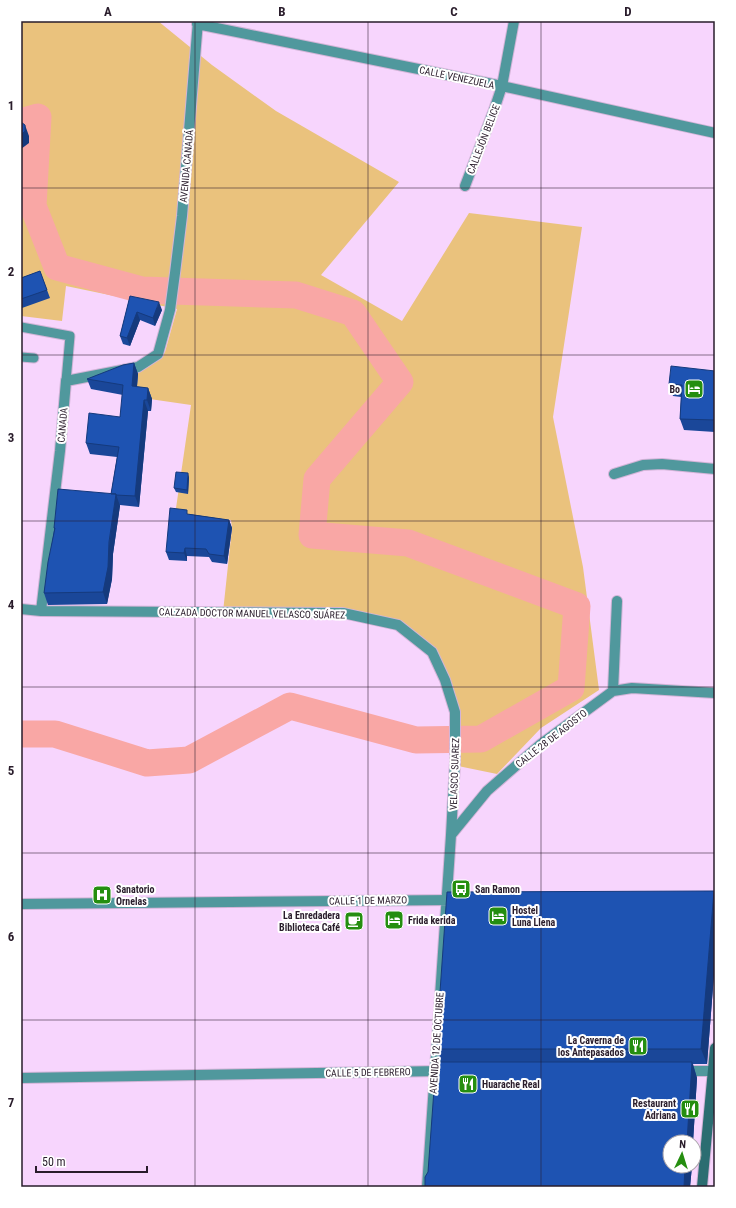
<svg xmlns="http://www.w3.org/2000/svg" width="736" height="1208" viewBox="0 0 736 1208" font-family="'Roboto Condensed',sans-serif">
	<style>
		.green { fill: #eac27d }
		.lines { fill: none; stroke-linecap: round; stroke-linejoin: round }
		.river { stroke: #f9a7a5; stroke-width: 27 }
		.service-casing { stroke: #d2b4d7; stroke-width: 11 }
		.minor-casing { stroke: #d2b4d7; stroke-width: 12 }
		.secondary-casing { stroke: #d2b4d7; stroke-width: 12 }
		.service { stroke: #50989d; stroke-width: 9 }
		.minor { stroke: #50989d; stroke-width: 10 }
		.secondary { stroke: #2b6d71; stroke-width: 10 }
		.wall { fill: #1a4799 }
		.shaded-wall { fill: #153a7d }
		.building { fill: #1e53b2; stroke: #153a7d }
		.grid { fill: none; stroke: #291c2b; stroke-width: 1; stroke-opacity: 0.55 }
		.labels { text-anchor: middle; stroke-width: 4; stroke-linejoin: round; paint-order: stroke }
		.street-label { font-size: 10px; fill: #291c2b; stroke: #fff }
		.poi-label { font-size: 10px; font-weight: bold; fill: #291c2b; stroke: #fff; text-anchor: start }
		.neatline { fill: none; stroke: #291c2b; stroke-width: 1.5 }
		.grid-label { font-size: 13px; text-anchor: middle; font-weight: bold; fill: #291c2b }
	</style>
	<rect width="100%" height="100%" fill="#f7d5fd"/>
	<path class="green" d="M 21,21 L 158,21 L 212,65 L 276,111 L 399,182 L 321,275 L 402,321 L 469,213 L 582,227 L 553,417 L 583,567 L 599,690 L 541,728 L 497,774 L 458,766 L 450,678 L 400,623 L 343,609 L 223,612 L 232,528 L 231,520 L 175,515 L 191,405 L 136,397 L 138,371 L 160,358 L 165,352 L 177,309 L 66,286 L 62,321 L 21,316 Z"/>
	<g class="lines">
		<path class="river" d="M 21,122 L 38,117 L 33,206 L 57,267 L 142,290 L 296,295 L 353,313 L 400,382 L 317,479 L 312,535 L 408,543 L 577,606 L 571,688 L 481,739 L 416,740 L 290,706 L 189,760 L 147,763 L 55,734 L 21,734"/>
		<defs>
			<path id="service" d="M 21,327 L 70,336 L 66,381
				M 21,357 L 34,358"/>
			<path id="minor" d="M 197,24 L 502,86 L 715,133
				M 465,186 L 494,110 L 502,86 L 514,21
				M 614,474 L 643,465 L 662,464 L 715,469
				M 21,609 L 41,611 L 343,613 L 398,625 L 432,652 L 445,680 L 455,712 L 455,762 L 451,835 L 427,1187
				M 41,611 L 60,451 L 66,381 L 138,367 L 158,354 L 170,310 L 175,273 L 182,216 L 198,21
				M 613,691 L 617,601
				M 451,835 L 487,791 L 541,744 L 613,691 L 632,688 L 715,693
				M 21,904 L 453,900
				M 683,1071 L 715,1071
				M 21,1078 L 441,1071"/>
			<path id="secondary" d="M 702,1187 L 715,1048"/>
		</defs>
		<use href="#service" class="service-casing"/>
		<use href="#minor" class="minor-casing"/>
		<use href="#secondary" class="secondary-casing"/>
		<use href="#service" class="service"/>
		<use href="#minor" class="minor"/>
		<use href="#secondary" class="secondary"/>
	</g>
	<path class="wall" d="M 40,271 L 50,298 L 22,308 L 21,304 L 21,278 Z
		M 130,296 L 162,310 L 155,326 L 140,320 L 130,346 L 123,344 L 120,336 Z
		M 134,363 L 138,374 L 137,387 L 148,388 L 152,399 L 151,411 L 148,411 L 139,507 L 120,505 L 113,554 L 112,579 L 107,604 L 48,605 L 44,593 L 54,530 L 54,528 L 111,494 L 117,457 L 90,454 L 86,443 L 120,417 L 123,395 L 91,389 L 87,379 Z
		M 715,371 L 715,432 L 684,430 L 680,419 L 681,397 L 673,396 L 669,384 Z
		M 189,477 L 188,494 L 176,492 L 174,488 Z
		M 189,514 L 229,520 L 232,528 L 227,564 L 212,562 L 209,557 L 187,556 L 187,561 L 169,560 L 166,552 Z
		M 715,895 L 715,962 L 707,1064 L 693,1064 L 697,1078 L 693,1142 L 670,1142 L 670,1166 L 692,1166 L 690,1187 L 428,1172 L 441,1062 L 436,1049 Z"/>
	<path class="shaded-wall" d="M 25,125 L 29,136 L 29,143 L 21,149 L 21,151 L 21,135 Z
		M 159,302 L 162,310 L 155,326 L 153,318 Z
		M 137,312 L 140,320 L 130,346 L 127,338 Z
		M 134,363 L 138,374 L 136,397 L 132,386 Z
		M 148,388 L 152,399 L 151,411 L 147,400 Z
		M 144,400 L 148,411 L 139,507 L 135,496 Z
		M 188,473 L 189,477 L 188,494 L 187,490 Z
		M 116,494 L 120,506 L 113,554 L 112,579 L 107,604 L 103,592 Z
		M 229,520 L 232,528 L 227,564 L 224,556 Z
		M 185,548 L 187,556 L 187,561 L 184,553 Z
		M 714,891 L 715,895 L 715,962 L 707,1064 L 701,1049 Z
		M 692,1062 L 697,1078 L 693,1142 L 687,1142 Z
		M 685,1166 L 692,1166 L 690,1187 L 684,1187 Z"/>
	<path class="building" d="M 21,122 L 25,125 L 25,131 L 21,135 Z
		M 40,271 L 47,290 L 21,299 L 21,278 Z
		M 130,296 L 159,302 L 153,318 L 137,312 L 127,338 L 120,336 Z
		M 134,363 L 132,386 L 148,388 L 147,400 L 144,400 L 135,496 L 116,495 L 116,494 L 111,494 L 119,447 L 86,443 L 89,413 L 120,417 L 123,385 L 87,379 L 123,365 Z
		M 671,366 L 715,371 L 715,420 L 680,419 L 682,385 L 669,384 Z
		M 176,472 L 188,473 L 187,490 L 174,488 Z
		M 58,489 L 116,494 L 109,542 L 108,567 L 103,592 L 44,593 L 48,562 L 55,528 L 54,528 Z
		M 170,508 L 187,510 L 187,514 L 229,520 L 224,556 L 209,554 L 206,549 L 185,548 L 184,553 L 166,552 Z
		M 714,891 L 701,1049 L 436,1049 L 447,892 Z
		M 436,1062 L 692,1062 L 687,1142 L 670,1142 L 670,1166 L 685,1166 L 684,1187 L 425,1187 L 425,1177 L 428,1172 Z"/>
	<path class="grid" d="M 195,21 L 195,1187M 368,21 L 368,1187M 541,21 L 541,1187M 21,188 L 715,188M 21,355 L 715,355M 21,521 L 715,521M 21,687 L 715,687M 21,853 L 715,853M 21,1020 L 715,1020"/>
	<defs>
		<symbol id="hotel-square" viewBox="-11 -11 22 22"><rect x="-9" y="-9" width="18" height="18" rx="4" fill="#258e10" stroke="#fff"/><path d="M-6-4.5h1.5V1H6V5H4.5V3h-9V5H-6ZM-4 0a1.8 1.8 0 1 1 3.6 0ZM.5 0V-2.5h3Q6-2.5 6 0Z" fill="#fff"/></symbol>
		<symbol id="bus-square" viewBox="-11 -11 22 22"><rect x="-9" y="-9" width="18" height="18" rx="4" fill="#258e10" stroke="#fff"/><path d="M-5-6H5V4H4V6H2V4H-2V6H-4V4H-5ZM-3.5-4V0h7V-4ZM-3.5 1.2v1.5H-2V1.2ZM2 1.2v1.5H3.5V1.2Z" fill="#fff"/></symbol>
		<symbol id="hospital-square" viewBox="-11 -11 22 22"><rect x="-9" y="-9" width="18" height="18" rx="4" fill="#258e10" stroke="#fff"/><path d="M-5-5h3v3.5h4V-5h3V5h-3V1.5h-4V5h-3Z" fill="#fff"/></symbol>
		<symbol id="cafe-square" viewBox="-11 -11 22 22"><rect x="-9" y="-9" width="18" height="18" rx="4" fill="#258e10" stroke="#fff"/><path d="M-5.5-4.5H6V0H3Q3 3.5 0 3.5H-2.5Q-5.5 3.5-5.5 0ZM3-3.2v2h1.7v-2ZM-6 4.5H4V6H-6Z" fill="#fff"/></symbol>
		<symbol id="restaurant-square" viewBox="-11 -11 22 22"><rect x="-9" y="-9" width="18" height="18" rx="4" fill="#258e10" stroke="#fff"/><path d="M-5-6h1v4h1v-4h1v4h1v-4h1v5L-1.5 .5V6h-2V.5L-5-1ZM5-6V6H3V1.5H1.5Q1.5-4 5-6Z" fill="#fff"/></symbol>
	</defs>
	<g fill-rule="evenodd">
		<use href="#hotel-square" x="683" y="378" width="22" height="22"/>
		<use href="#bus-square" x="450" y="878" width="22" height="22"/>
		<use href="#hospital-square" x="91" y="884" width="22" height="22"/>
		<use href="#hotel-square" x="487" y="905" width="22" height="22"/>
		<use href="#hotel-square" x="383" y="909" width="22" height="22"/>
		<use href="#cafe-square" x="343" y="910" width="22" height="22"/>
		<use href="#restaurant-square" x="627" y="1035" width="22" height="22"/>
		<use href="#restaurant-square" x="457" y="1073" width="22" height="22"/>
		<use href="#restaurant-square" x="679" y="1098" width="22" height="22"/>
	</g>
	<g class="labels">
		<g class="street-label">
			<text transform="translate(457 77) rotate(12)" y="4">CALLE VENEZUELA</text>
			<text transform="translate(483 139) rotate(-69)" y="4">CALLEJÓN BELICE</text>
			<text transform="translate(186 166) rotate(-85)" y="4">AVENIDA CANADÁ</text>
			<text transform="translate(62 425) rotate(-85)" y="4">CANADA</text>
			<text transform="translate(252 613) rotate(1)" y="4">CALZADA DOCTOR MANUEL VELASCO SUÁREZ</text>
			<text transform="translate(551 738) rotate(-38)" y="4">CALLE 28 DE AGOSTO</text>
			<text transform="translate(454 774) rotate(-88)" y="4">VELASCO SUAREZ</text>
			<text transform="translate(368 900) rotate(-1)" y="4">CALLE 1 DE MARZO</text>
			<text transform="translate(436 1043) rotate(-86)" y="4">AVENIDA 12 DE OCTUBRE</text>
			<text transform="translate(368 1072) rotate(-1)" y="4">CALLE 5 DE FEBRERO</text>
		</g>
		<g class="poi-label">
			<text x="680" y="393" text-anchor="end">Bo</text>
			<text x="116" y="893">Sanatorio<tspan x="116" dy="12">Ornelas</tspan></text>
			<text x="475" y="893">San Ramon</text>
			<text x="512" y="914">Hostel<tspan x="512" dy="12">Luna Llena</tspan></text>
			<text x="340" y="919" text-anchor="end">La Enredadera<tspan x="340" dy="12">Biblioteca Café</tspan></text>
			<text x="408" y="924">Frida kerida</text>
			<text x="624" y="1044" text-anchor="end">La Caverna de<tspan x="624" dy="12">los Antepasados</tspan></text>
			<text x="482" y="1088">Huarache Real</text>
			<text x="676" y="1107" text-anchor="end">Restaurant<tspan x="676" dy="12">Adriana</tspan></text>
		</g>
	</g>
	<rect width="736" height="1208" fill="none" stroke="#ffffff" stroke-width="44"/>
	<g transform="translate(682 1154) rotate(4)"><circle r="19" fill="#ffffff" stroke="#a9a4aa"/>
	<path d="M0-3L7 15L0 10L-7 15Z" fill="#258e10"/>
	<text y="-6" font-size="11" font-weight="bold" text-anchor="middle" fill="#291c2b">N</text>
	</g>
	<path d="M36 1166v6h111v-6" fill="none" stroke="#291c2b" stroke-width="2"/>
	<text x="42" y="1166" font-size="12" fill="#291c2b" stroke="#ffffff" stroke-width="3" paint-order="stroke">50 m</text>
	<rect x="22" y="22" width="692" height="1164" class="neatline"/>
	<g class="grid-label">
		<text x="108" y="16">A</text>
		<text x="282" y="16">B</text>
		<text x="454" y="16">C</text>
		<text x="628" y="16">D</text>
		<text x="11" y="110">1</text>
		<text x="11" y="276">2</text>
		<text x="11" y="442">3</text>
		<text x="11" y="609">4</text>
		<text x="11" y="775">5</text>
		<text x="11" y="941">6</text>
		<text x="11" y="1107">7</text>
	</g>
</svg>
